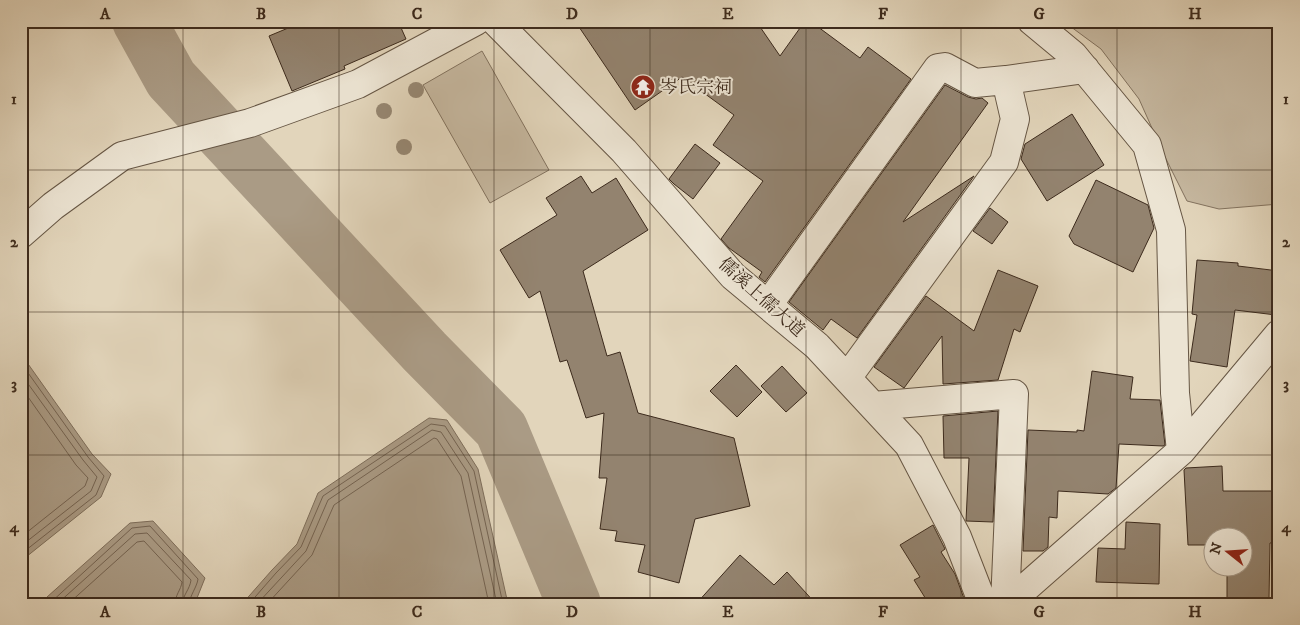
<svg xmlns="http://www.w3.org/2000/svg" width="1300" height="625" viewBox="0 0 1300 625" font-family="'IM FELL DW Pica','Noto Serif SC',serif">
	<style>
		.green { fill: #c6b8a0; stroke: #82725e }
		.water { fill: #aa9b85; stroke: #7e6e5b }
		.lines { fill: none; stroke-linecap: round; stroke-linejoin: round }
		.shore { stroke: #746351; stroke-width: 1 }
		.river { stroke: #aa9b85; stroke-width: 54 }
		.building { fill: #93836f; stroke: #3d2b1d }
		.minor-casing { stroke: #665644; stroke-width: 30 }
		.minor { stroke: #ece4d3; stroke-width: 28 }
		.tree { fill: #968772 }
		.grid { fill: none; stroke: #3d2b1d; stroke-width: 1; stroke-opacity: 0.55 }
		.labels { text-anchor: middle; stroke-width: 4; stroke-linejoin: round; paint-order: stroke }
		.poi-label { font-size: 18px; fill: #3d2b1d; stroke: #ece4d3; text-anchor: start }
		.street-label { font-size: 18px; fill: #3d2b1d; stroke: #ece4d3 }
		.neatline { fill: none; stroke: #3d2b1d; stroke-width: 2 }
		.grid-label { font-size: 16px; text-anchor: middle; font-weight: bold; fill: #3d2b1d }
	</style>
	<rect width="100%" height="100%" fill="#e2d5bb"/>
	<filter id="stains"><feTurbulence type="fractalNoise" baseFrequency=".004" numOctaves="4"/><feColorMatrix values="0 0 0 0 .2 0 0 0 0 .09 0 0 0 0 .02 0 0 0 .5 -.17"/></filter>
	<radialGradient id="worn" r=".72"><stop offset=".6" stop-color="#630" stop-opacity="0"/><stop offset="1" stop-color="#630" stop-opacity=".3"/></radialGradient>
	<path class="green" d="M 1063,21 L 1279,21 L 1279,204 L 1219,209 L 1187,201 L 1164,155 L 1139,99 L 1101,49 Z
		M 482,51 L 549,170 L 490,203 L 423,85 Z"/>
	<path class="water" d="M 21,354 L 92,454 L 111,474 L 101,497 L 21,561 Z
		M 429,418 L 447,420 L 478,469 L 508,604 L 242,604 L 272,570 L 297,544 L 318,493 Z
		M 153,521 L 205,578 L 197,598 L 192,604 L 42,604 L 47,597 L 130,523 Z"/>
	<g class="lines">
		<path class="shore" d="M 21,363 L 88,457 L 104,476 L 96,495 L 21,554
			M 21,374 L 83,460 L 97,477 L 91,491 L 21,546
			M 21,387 L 76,465 L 88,478 L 85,486 L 21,537
			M 49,604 L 132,528 L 150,526 L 198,579 C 197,587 190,595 189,604
			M 57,604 L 135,534 L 147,533 L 191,580 C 190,589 183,595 182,604
			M 68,604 L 137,542 L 144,541 L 182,582 C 181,590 175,595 175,604
			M 249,604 L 276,573 L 301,547 L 323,496 L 431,424 L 445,426 L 474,471 L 503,604
			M 257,604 L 306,551 L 328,500 L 432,430 L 441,432 L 468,473 L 497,604
			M 267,604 L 312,555 L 334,505 L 434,438 L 437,439 L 461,476 L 489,604"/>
		<path class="river" d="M 139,21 L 171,79 L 425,352 L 501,429 L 574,604"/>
	</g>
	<path class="building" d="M 305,21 L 398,21 L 406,39 L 344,66 L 345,69 L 292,91 L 269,36 Z
		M 575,21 L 756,21 L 780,56 L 805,21 L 810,21 L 860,58 L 868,47 L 911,79 L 765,282 L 759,277 L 762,272 L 729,248 L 721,239 L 763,181 L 713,145 L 734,115 L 682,77 L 635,110 Z
		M 945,85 L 968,97 L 976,99 L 982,98 L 988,103 L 903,222 L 974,176 L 857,338 L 831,319 L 823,330 L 789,302 Z
		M 1072,114 L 1104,165 L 1047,201 L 1021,159 L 1025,144 Z
		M 695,144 L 720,163 L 693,199 L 674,184 L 669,179 Z
		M 581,176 L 592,193 L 616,178 L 648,230 L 583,271 L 607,356 L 620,352 L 638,413 L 734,438 L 750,506 L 695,519 L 679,583 L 638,572 L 645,545 L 615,541 L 617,531 L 600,529 L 607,478 L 599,478 L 604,413 L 586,418 L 567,360 L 560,362 L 540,291 L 529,298 L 500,250 L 557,215 L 546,198 Z
		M 1096,180 L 1148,205 L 1154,228 L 1133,272 L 1074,244 L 1069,236 Z
		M 990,208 L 1008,222 L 992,244 L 973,231 Z
		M 1197,260 L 1238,263 L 1238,266 L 1279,271 L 1279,291 L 1276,315 L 1235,310 L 1227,367 L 1190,361 L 1197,315 L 1192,314 Z
		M 998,270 L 1038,286 L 1020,332 L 1014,329 L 998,380 L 943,384 L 942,336 L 904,388 L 874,367 L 926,296 L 974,331 Z
		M 736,365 L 762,392 L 737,417 L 710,391 Z
		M 782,366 L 807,393 L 786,412 L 761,386 Z
		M 1092,371 L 1133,377 L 1130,399 L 1160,400 L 1165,445 L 1163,446 L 1119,444 L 1116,488 L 1108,494 L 1058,491 L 1057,518 L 1049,517 L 1048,547 L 1043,551 L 1023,551 L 1028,430 L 1077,432 L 1077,430 L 1084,431 Z
		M 998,411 L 993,522 L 966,521 L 969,458 L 944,458 L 943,416 Z
		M 1222,466 L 1223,491 L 1278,491 L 1278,542 L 1270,543 L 1269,598 L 1227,598 L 1227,568 L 1242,568 L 1242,538 L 1212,538 L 1212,545 L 1188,545 L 1184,470 L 1186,468 Z
		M 1126,522 L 1160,524 L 1159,584 L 1096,582 L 1098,548 L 1125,549 Z
		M 933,525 L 945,549 L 941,552 L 955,574 L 966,604 L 929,604 L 914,580 L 920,577 L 900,545 Z
		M 740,555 L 774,585 L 787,572 L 816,604 L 696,604 Z"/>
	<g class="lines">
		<defs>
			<path id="minor" d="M 495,21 L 624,151 L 733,276 L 817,346 L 909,445 L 957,537 L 983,604
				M 1032,21 L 1073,55 L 1147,145 L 1171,230 L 1175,393 L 1181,451
				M 21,234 L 53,206 L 122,156 L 250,123 L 358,84 L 476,21
				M 768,305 L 938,68 L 945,67 L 975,83 L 1006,80 L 1085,69
				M 847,378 L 1004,162 L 1015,119 L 1006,80
				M 873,406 L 1014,394 L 1005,604
				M 1007,604 L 1181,451 L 1279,334"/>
		</defs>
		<use href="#minor" class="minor-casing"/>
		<use href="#minor" class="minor"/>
	</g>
	<g class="tree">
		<circle cx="416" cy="90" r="8"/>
		<circle cx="384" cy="111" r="8"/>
		<circle cx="404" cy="147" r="8"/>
	</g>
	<path class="grid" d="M 183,21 L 183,604M 339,21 L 339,604M 494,21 L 494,604M 650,21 L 650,604M 806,21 L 806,604M 961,21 L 961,604M 1117,21 L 1117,604M 21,170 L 1279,170M 21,312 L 1279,312M 21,455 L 1279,455"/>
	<defs>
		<symbol id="temple-disc" viewBox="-11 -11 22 22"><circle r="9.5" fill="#8f2418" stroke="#ece4d3"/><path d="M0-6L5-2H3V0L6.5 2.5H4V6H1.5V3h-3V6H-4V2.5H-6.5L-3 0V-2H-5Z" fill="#fff"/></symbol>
	</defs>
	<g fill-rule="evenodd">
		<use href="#temple-disc" x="629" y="73" width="28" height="28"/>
	</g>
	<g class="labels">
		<g class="poi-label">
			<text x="660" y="93">岑氏宗祠</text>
		</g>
		<g class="street-label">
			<text transform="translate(762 297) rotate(42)" y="6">儒溪上儒大道</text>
		</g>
	</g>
	<rect width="1300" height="625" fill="none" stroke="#e2d5bb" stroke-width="55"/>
	<g transform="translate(1228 552) rotate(287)"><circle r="24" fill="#ece4d3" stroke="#a69a8a"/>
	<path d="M0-4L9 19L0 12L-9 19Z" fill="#8f2418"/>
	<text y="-8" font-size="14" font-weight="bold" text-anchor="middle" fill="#3d2b1d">N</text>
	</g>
	<rect x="28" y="28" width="1244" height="570" class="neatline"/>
	<g class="grid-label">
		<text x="105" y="19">A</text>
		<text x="261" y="19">B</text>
		<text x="417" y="19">C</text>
		<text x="572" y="19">D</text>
		<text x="728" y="19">E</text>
		<text x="883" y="19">F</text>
		<text x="1039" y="19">G</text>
		<text x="1195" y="19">H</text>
		<text x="14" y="104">1</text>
		<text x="1286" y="104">1</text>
		<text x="14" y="247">2</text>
		<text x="1286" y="247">2</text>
		<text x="14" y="389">3</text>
		<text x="1286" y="389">3</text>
		<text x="14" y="532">4</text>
		<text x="1286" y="532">4</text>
		<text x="105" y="617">A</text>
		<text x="261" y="617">B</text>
		<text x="417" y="617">C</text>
		<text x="572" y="617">D</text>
		<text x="728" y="617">E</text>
		<text x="883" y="617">F</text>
		<text x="1039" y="617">G</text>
		<text x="1195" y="617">H</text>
	</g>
	<rect width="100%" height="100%" filter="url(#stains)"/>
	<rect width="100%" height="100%" fill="url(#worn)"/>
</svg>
